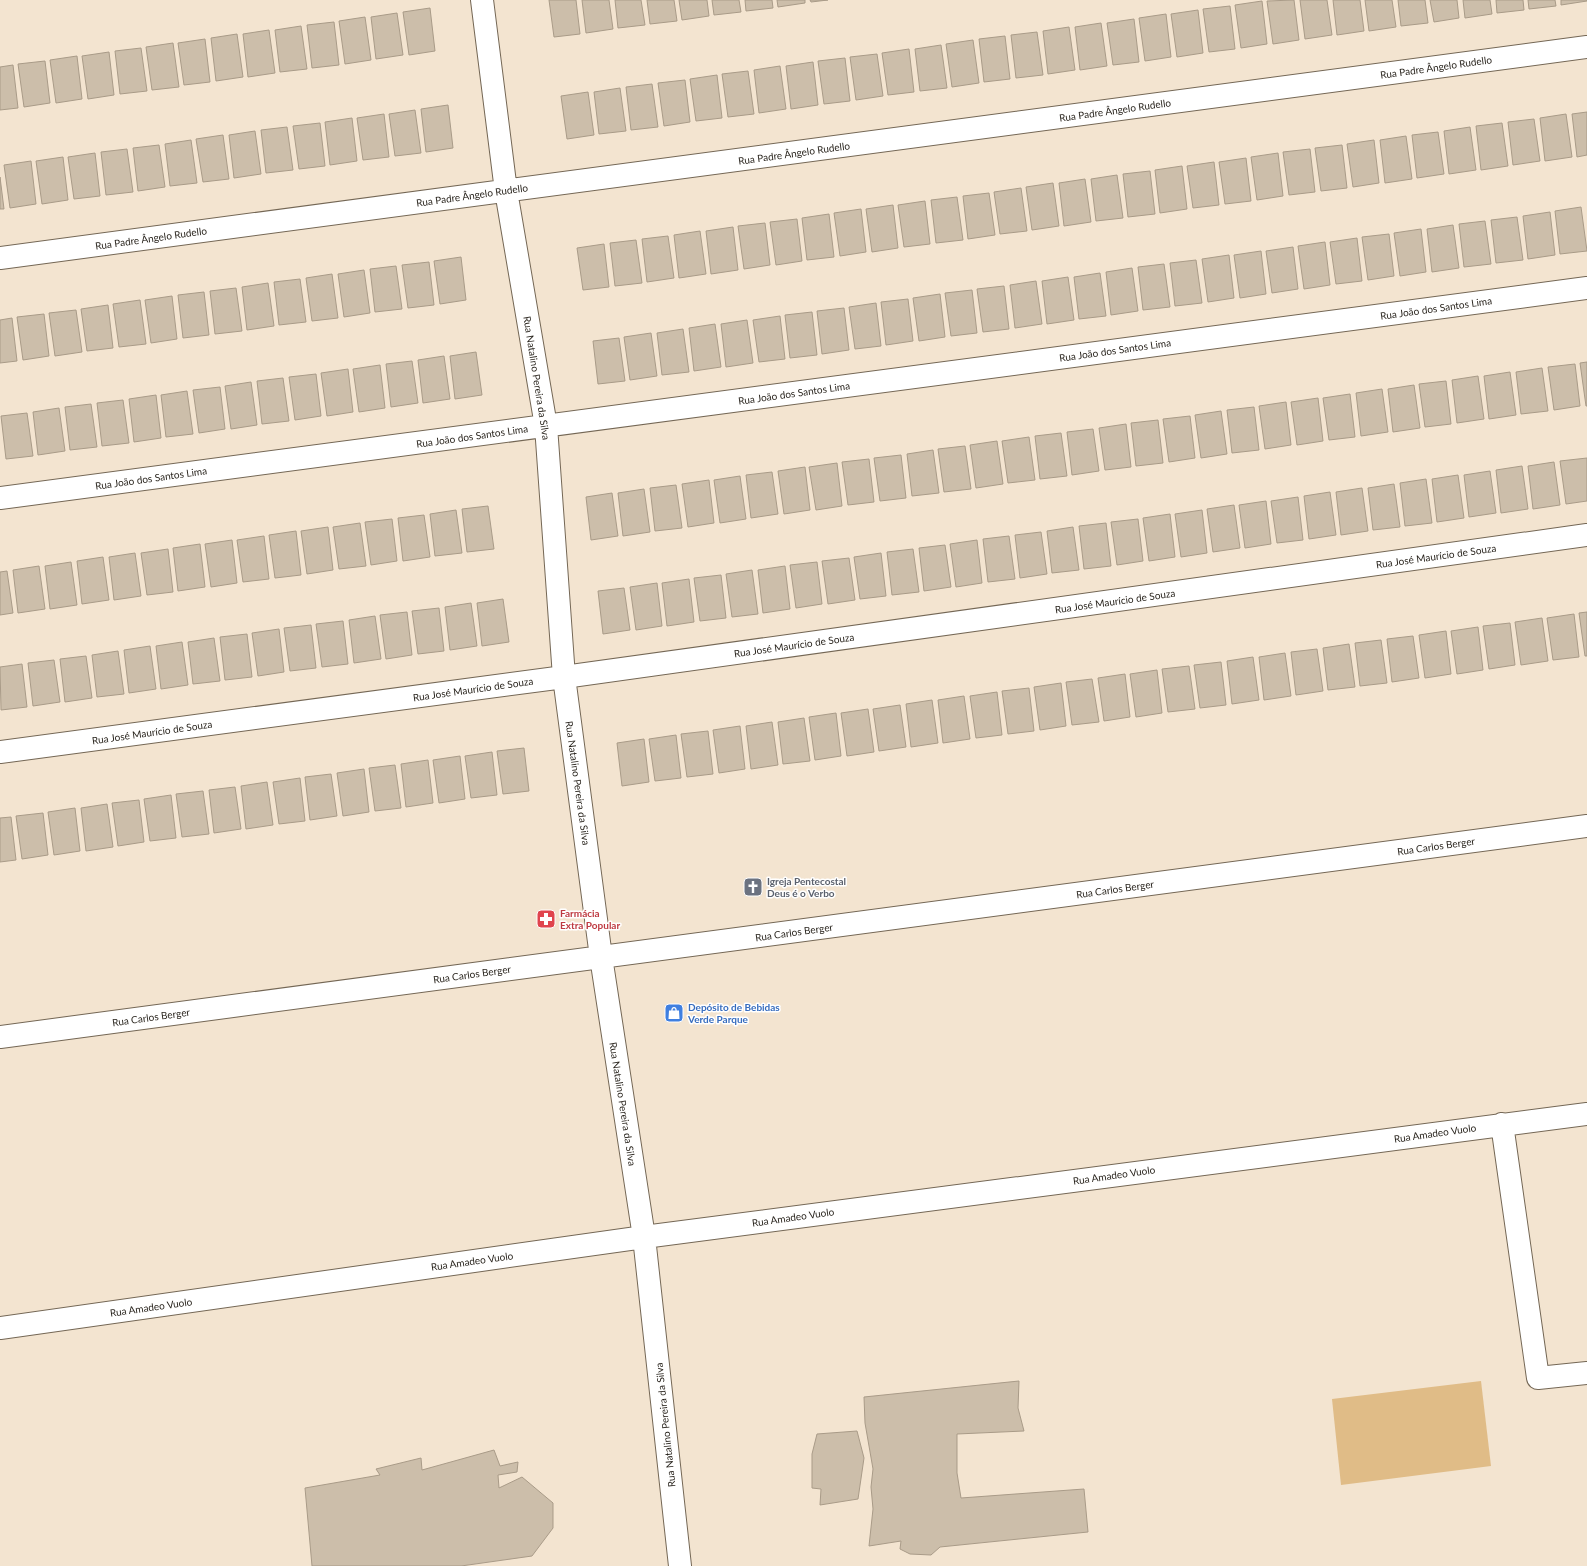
<svg xmlns="http://www.w3.org/2000/svg" width="1587" height="1566" viewBox="0 0 1587 1566" font-family="Lato,sans-serif">
	<style>
		.green { fill: #e0bc87 }
		.building { fill: #ccbeaa; stroke: #a99b88 }
		.lines { fill: none; stroke-linecap: round; stroke-linejoin: round }
		.street-casing { stroke: #746755; stroke-width: 24 }
		.street { stroke: #fff; stroke-width: 22 }
		.labels { text-anchor: middle; stroke-width: 3; stroke-linejoin: round; paint-order: stroke }
		.street-label { font-size: 10px; fill: #241f18; stroke: #fff }
		.worship-label { font-size: 10px; font-weight: bold; fill: #5b616d; stroke: #fff; text-anchor: start }
		.health-label { font-size: 10px; font-weight: bold; fill: #be3a42; stroke: #fff; text-anchor: start }
		.shop-label { font-size: 10px; font-weight: bold; fill: #366cbe; stroke: #fff; text-anchor: start }
	</style>
	<rect width="100%" height="100%" fill="#f3e4d0"/>
	<path class="green" d="M 1481,1381 L 1491,1466 L 1341,1485 L 1332,1399 Z"/>
	<path class="building" d="M 549,0 L 576,0 L 580,34 L 554,37 Z
		M 582,0 L 609,0 L 613,29 L 586,33 Z
		M 615,0 L 641,0 L 645,25 L 618,28 Z
		M 647,0 L 674,0 L 677,21 L 650,24 Z
		M 679,0 L 707,0 L 709,16 L 682,20 Z
		M 712,0 L 739,0 L 741,12 L 714,15 Z
		M 745,0 L 772,0 L 773,8 L 746,11 Z
		M 777,0 L 805,0 L 805,3 L 778,7 Z
		M 810,0 L 828,0 L 811,2 Z
		M 1294,0 L 1299,40 L 1273,44 L 1267,1 Z
		M 1300,0 L 1327,0 L 1332,35 L 1305,39 Z
		M 1333,0 L 1360,0 L 1364,31 L 1337,35 Z
		M 1365,0 L 1392,0 L 1396,27 L 1369,31 Z
		M 1398,0 L 1425,0 L 1428,23 L 1401,26 Z
		M 1430,0 L 1457,0 L 1459,18 L 1434,22 Z
		M 1463,0 L 1490,0 L 1492,14 L 1465,18 Z
		M 1496,0 L 1523,0 L 1524,10 L 1497,13 Z
		M 1528,0 L 1555,0 L 1556,6 L 1529,9 Z
		M 1561,0 L 1587,0 L 1587,1 L 1561,5 Z
		M 1262,1 L 1267,44 L 1241,48 L 1235,5 Z
		M 1230,6 L 1235,49 L 1209,52 L 1203,9 Z
		M 430,8 L 435,51 L 409,55 L 403,12 Z
		M 1198,10 L 1203,53 L 1177,57 L 1171,14 Z
		M 397,13 L 403,55 L 376,59 L 371,17 Z
		M 1166,14 L 1171,57 L 1145,61 L 1139,18 Z
		M 365,17 L 371,60 L 345,64 L 339,21 Z
		M 1134,19 L 1139,62 L 1113,65 L 1107,23 Z
		M 334,22 L 339,65 L 312,68 L 307,25 Z
		M 1101,23 L 1107,66 L 1080,70 L 1075,27 Z
		M 301,26 L 307,69 L 280,72 L 275,30 Z
		M 1069,27 L 1075,70 L 1048,74 L 1043,31 Z
		M 269,30 L 275,73 L 248,77 L 243,34 Z
		M 1037,32 L 1043,75 L 1016,78 L 1011,35 Z
		M 237,34 L 243,77 L 216,81 L 211,38 Z
		M 1005,36 L 1010,79 L 984,82 L 979,39 Z
		M 205,39 L 210,82 L 184,85 L 178,43 Z
		M 973,40 L 979,83 L 952,87 L 946,44 Z
		M 173,43 L 179,87 L 152,90 L 146,47 Z
		M 941,45 L 947,88 L 920,91 L 915,49 Z
		M 141,48 L 147,91 L 120,94 L 115,51 Z
		M 909,49 L 914,92 L 888,95 L 882,53 Z
		M 109,52 L 114,95 L 88,99 L 82,56 Z
		M 877,54 L 883,96 L 856,100 L 850,57 Z
		M 77,56 L 82,99 L 56,103 L 50,60 Z
		M 845,58 L 850,101 L 824,104 L 818,61 Z
		M 45,61 L 50,103 L 24,107 L 18,64 Z
		M 813,62 L 818,105 L 791,109 L 786,66 Z
		M 13,65 L 18,108 L 0,110 L 0,67 Z
		M 780,66 L 786,109 L 759,113 L 754,70 Z
		M 748,71 L 754,114 L 728,117 L 722,74 Z
		M 717,75 L 722,118 L 696,121 L 690,79 Z
		M 685,80 L 690,122 L 664,126 L 658,83 Z
		M 652,84 L 658,127 L 631,130 L 626,87 Z
		M 620,88 L 626,131 L 599,134 L 594,92 Z
		M 588,92 L 594,135 L 567,139 L 561,96 Z
		M 448,105 L 453,148 L 426,152 L 421,109 Z
		M 415,110 L 421,153 L 395,156 L 389,114 Z
		M 1587,112 L 1587,155 L 1577,157 L 1572,114 Z
		M 384,114 L 389,157 L 363,160 L 357,118 Z
		M 1566,114 L 1572,157 L 1545,161 L 1540,118 Z
		M 352,118 L 357,161 L 330,165 L 325,122 Z
		M 1534,119 L 1540,161 L 1513,165 L 1508,122 Z
		M 320,123 L 325,166 L 299,169 L 293,126 Z
		M 1502,123 L 1508,166 L 1481,170 L 1476,126 Z
		M 287,127 L 293,170 L 266,173 L 261,130 Z
		M 1470,127 L 1476,170 L 1449,174 L 1444,131 Z
		M 255,131 L 261,174 L 234,178 L 229,135 Z
		M 1438,132 L 1444,174 L 1417,178 L 1412,135 Z
		M 223,135 L 229,179 L 203,182 L 196,139 Z
		M 1406,136 L 1412,179 L 1385,183 L 1380,140 Z
		M 191,140 L 197,183 L 170,186 L 165,144 Z
		M 1374,140 L 1379,183 L 1353,187 L 1347,144 Z
		M 159,145 L 165,187 L 138,191 L 133,148 Z
		M 1342,145 L 1347,188 L 1321,191 L 1315,148 Z
		M 127,149 L 133,192 L 106,195 L 101,152 Z
		M 1310,149 L 1315,192 L 1289,195 L 1283,152 Z
		M 95,153 L 100,196 L 74,199 L 68,157 Z
		M 1278,153 L 1283,196 L 1257,200 L 1251,157 Z
		M 63,157 L 68,200 L 42,204 L 36,161 Z
		M 1246,158 L 1251,201 L 1225,204 L 1219,162 Z
		M 31,161 L 36,204 L 10,208 L 4,165 Z
		M 1214,162 L 1219,205 L 1193,208 L 1187,166 Z
		M 1182,166 L 1187,209 L 1160,213 L 1155,170 Z
		M 1150,171 L 1155,214 L 1128,217 L 1123,174 Z
		M 1117,175 L 1123,218 L 1096,221 L 1091,179 Z
		M 0,177 L 4,209 L 0,209 Z
		M 1085,179 L 1091,222 L 1064,226 L 1059,183 Z
		M 1053,183 L 1059,226 L 1032,230 L 1026,187 Z
		M 1021,188 L 1027,231 L 1000,234 L 994,192 Z
		M 989,193 L 995,235 L 968,239 L 963,196 Z
		M 957,197 L 963,240 L 936,243 L 931,200 Z
		M 925,201 L 930,244 L 904,247 L 898,205 Z
		M 893,205 L 898,248 L 872,252 L 866,209 Z
		M 1581,207 L 1587,251 L 1560,254 L 1555,211 Z
		M 861,209 L 866,252 L 840,256 L 834,213 Z
		M 1550,212 L 1555,255 L 1528,259 L 1523,216 Z
		M 829,214 L 834,257 L 807,260 L 802,218 Z
		M 1517,217 L 1523,260 L 1496,263 L 1491,220 Z
		M 797,219 L 802,261 L 776,265 L 770,222 Z
		M 1485,221 L 1491,264 L 1464,267 L 1459,224 Z
		M 765,223 L 770,265 L 744,269 L 738,226 Z
		M 1453,225 L 1459,268 L 1432,272 L 1427,229 Z
		M 733,227 L 738,270 L 711,274 L 706,231 Z
		M 1421,229 L 1426,272 L 1400,276 L 1394,233 Z
		M 700,231 L 706,274 L 679,278 L 674,235 Z
		M 1389,234 L 1394,276 L 1368,280 L 1362,237 Z
		M 668,236 L 674,278 L 647,282 L 642,239 Z
		M 1357,238 L 1362,281 L 1336,284 L 1330,242 Z
		M 636,240 L 642,283 L 615,286 L 610,243 Z
		M 1325,242 L 1330,285 L 1304,289 L 1298,246 Z
		M 604,244 L 609,287 L 583,290 L 577,248 Z
		M 1293,247 L 1298,289 L 1272,293 L 1266,251 Z
		M 1261,251 L 1266,294 L 1240,298 L 1234,255 Z
		M 1229,255 L 1234,298 L 1208,302 L 1202,259 Z
		M 461,257 L 466,300 L 440,304 L 434,261 Z
		M 1196,260 L 1202,303 L 1175,306 L 1170,263 Z
		M 429,262 L 434,305 L 408,308 L 402,265 Z
		M 1164,264 L 1170,307 L 1143,310 L 1138,267 Z
		M 396,266 L 402,309 L 375,312 L 370,269 Z
		M 1132,268 L 1138,311 L 1111,315 L 1106,272 Z
		M 364,270 L 370,313 L 344,317 L 338,274 Z
		M 1100,273 L 1106,316 L 1079,319 L 1074,277 Z
		M 332,274 L 338,318 L 312,321 L 306,278 Z
		M 1068,277 L 1074,320 L 1047,324 L 1042,281 Z
		M 300,279 L 306,322 L 279,325 L 274,282 Z
		M 1036,281 L 1042,324 L 1015,328 L 1010,285 Z
		M 268,283 L 274,326 L 247,330 L 242,287 Z
		M 1004,286 L 1009,329 L 983,332 L 977,289 Z
		M 236,288 L 242,331 L 215,334 L 210,291 Z
		M 972,290 L 977,333 L 951,336 L 945,293 Z
		M 204,292 L 209,335 L 183,338 L 178,295 Z
		M 940,294 L 945,337 L 919,341 L 913,298 Z
		M 172,296 L 177,339 L 151,343 L 145,300 Z
		M 908,299 L 913,341 L 886,345 L 881,302 Z
		M 140,300 L 146,344 L 119,347 L 113,304 Z
		M 876,303 L 881,346 L 855,349 L 849,307 Z
		M 108,305 L 113,348 L 87,351 L 81,309 Z
		M 844,308 L 849,350 L 822,354 L 817,311 Z
		M 76,310 L 82,352 L 55,356 L 49,313 Z
		M 812,312 L 817,355 L 790,358 L 785,315 Z
		M 44,314 L 49,356 L 23,360 L 17,317 Z
		M 780,316 L 785,359 L 759,362 L 753,320 Z
		M 12,318 L 17,361 L 0,363 L 0,320 Z
		M 747,320 L 753,363 L 726,367 L 721,324 Z
		M 715,324 L 721,367 L 694,371 L 689,328 Z
		M 683,329 L 689,372 L 662,375 L 657,333 Z
		M 651,333 L 657,376 L 630,380 L 624,337 Z
		M 619,338 L 625,381 L 598,384 L 593,341 Z
		M 476,352 L 482,395 L 455,399 L 450,356 Z
		M 444,356 L 450,399 L 423,403 L 418,360 Z
		M 412,361 L 418,403 L 391,407 L 386,364 Z
		M 1587,362 L 1587,406 L 1586,406 L 1580,363 Z
		M 1575,364 L 1580,406 L 1554,410 L 1548,367 Z
		M 380,365 L 385,408 L 359,412 L 353,369 Z
		M 1542,368 L 1548,411 L 1521,414 L 1516,372 Z
		M 348,369 L 353,412 L 327,416 L 321,373 Z
		M 1510,372 L 1516,415 L 1489,419 L 1484,376 Z
		M 316,374 L 321,416 L 295,420 L 289,377 Z
		M 1478,376 L 1484,419 L 1457,423 L 1452,380 Z
		M 283,378 L 289,421 L 262,424 L 257,381 Z
		M 1446,381 L 1451,424 L 1425,427 L 1419,384 Z
		M 251,382 L 257,425 L 231,429 L 225,386 Z
		M 1414,385 L 1420,428 L 1393,432 L 1388,389 Z
		M 220,387 L 225,429 L 199,433 L 193,390 Z
		M 1382,389 L 1388,432 L 1361,436 L 1356,393 Z
		M 187,391 L 193,434 L 166,437 L 161,395 Z
		M 1350,394 L 1355,437 L 1329,440 L 1323,398 Z
		M 156,395 L 161,438 L 134,442 L 129,399 Z
		M 1318,398 L 1323,441 L 1297,445 L 1291,402 Z
		M 123,400 L 129,443 L 102,446 L 97,403 Z
		M 1286,402 L 1291,445 L 1265,449 L 1259,406 Z
		M 91,404 L 97,447 L 70,450 L 65,407 Z
		M 1254,407 L 1259,450 L 1232,453 L 1227,410 Z
		M 59,408 L 65,451 L 38,455 L 33,412 Z
		M 1221,411 L 1227,454 L 1201,458 L 1195,415 Z
		M 27,413 L 33,456 L 6,459 L 1,416 Z
		M 1190,416 L 1195,458 L 1169,462 L 1163,419 Z
		M 1158,420 L 1163,463 L 1136,466 L 1131,423 Z
		M 1126,424 L 1131,467 L 1105,470 L 1099,428 Z
		M 1093,429 L 1099,471 L 1072,475 L 1067,432 Z
		M 1061,433 L 1067,476 L 1040,479 L 1035,436 Z
		M 1029,437 L 1035,480 L 1008,483 L 1002,441 Z
		M 997,441 L 1003,484 L 976,488 L 970,445 Z
		M 965,446 L 971,489 L 944,492 L 938,449 Z
		M 933,450 L 939,493 L 912,496 L 907,454 Z
		M 901,455 L 906,498 L 880,501 L 874,458 Z
		M 1587,458 L 1587,501 L 1566,504 L 1560,461 Z
		M 869,459 L 874,502 L 848,505 L 842,462 Z
		M 1554,462 L 1560,505 L 1533,509 L 1528,466 Z
		M 837,463 L 842,506 L 816,510 L 809,467 Z
		M 1522,466 L 1528,509 L 1501,513 L 1496,470 Z
		M 805,467 L 810,510 L 784,514 L 778,471 Z
		M 1490,471 L 1496,513 L 1469,517 L 1464,475 Z
		M 772,472 L 778,514 L 751,518 L 746,475 Z
		M 1458,475 L 1464,518 L 1437,522 L 1432,479 Z
		M 740,476 L 746,519 L 720,523 L 714,480 Z
		M 1426,479 L 1432,523 L 1405,526 L 1400,483 Z
		M 709,480 L 714,523 L 688,527 L 682,484 Z
		M 1394,484 L 1400,527 L 1373,530 L 1368,488 Z
		M 676,485 L 682,528 L 655,531 L 650,488 Z
		M 1362,488 L 1368,531 L 1341,535 L 1336,492 Z
		M 644,489 L 650,532 L 623,536 L 618,493 Z
		M 1330,492 L 1336,535 L 1309,539 L 1304,496 Z
		M 612,493 L 618,536 L 591,540 L 586,497 Z
		M 1298,497 L 1303,540 L 1277,543 L 1271,501 Z
		M 1266,501 L 1271,544 L 1245,548 L 1239,505 Z
		M 1234,505 L 1240,548 L 1213,552 L 1207,509 Z
		M 488,506 L 494,549 L 467,552 L 462,509 Z
		M 456,510 L 462,553 L 435,556 L 430,514 Z
		M 1202,510 L 1207,553 L 1181,557 L 1175,514 Z
		M 1170,514 L 1175,557 L 1149,561 L 1143,518 Z
		M 424,515 L 430,557 L 403,561 L 398,518 Z
		M 392,519 L 397,561 L 371,565 L 365,522 Z
		M 1138,519 L 1143,561 L 1117,565 L 1111,522 Z
		M 360,523 L 366,566 L 339,569 L 333,527 Z
		M 1106,523 L 1111,566 L 1084,569 L 1079,526 Z
		M 328,527 L 333,570 L 307,574 L 301,531 Z
		M 1073,527 L 1079,570 L 1052,573 L 1047,531 Z
		M 296,531 L 301,575 L 275,578 L 269,535 Z
		M 1041,532 L 1047,574 L 1020,578 L 1015,535 Z
		M 264,536 L 269,579 L 243,582 L 237,540 Z
		M 1009,536 L 1015,579 L 988,582 L 983,539 Z
		M 232,540 L 237,583 L 211,587 L 205,544 Z
		M 977,540 L 982,583 L 956,587 L 950,544 Z
		M 200,544 L 205,587 L 178,591 L 173,548 Z
		M 945,545 L 951,587 L 924,591 L 919,548 Z
		M 168,549 L 173,592 L 147,595 L 141,553 Z
		M 913,549 L 919,592 L 892,595 L 887,552 Z
		M 135,553 L 141,596 L 114,600 L 109,557 Z
		M 881,553 L 886,596 L 860,599 L 854,557 Z
		M 103,557 L 109,600 L 82,604 L 77,561 Z
		M 849,558 L 855,600 L 828,604 L 822,561 Z
		M 71,562 L 77,605 L 50,609 L 45,566 Z
		M 817,562 L 822,604 L 796,608 L 790,565 Z
		M 39,566 L 45,609 L 18,613 L 13,570 Z
		M 785,566 L 790,609 L 763,613 L 758,570 Z
		M 752,570 L 758,614 L 732,617 L 726,574 Z
		M 7,571 L 13,613 L 0,615 L 0,572 Z
		M 721,575 L 726,618 L 700,621 L 694,578 Z
		M 689,579 L 694,622 L 667,626 L 662,583 Z
		M 657,583 L 662,626 L 636,630 L 630,587 Z
		M 624,588 L 630,630 L 603,634 L 598,591 Z
		M 503,599 L 509,642 L 482,646 L 477,603 Z
		M 471,603 L 477,646 L 450,650 L 445,607 Z
		M 439,608 L 444,651 L 418,654 L 412,611 Z
		M 407,612 L 412,655 L 386,659 L 380,615 Z
		M 1587,612 L 1587,656 L 1585,656 L 1579,613 Z
		M 1574,614 L 1579,657 L 1553,660 L 1547,618 Z
		M 375,616 L 381,659 L 354,663 L 349,620 Z
		M 1542,618 L 1548,661 L 1521,665 L 1515,622 Z
		M 343,621 L 348,664 L 322,667 L 316,624 Z
		M 1510,623 L 1515,665 L 1489,669 L 1483,626 Z
		M 311,625 L 316,668 L 290,671 L 284,628 Z
		M 1478,627 L 1483,670 L 1457,674 L 1451,631 Z
		M 279,629 L 284,672 L 258,676 L 252,633 Z
		M 1446,631 L 1451,674 L 1425,678 L 1419,635 Z
		M 247,634 L 252,677 L 225,680 L 220,637 Z
		M 1413,636 L 1419,678 L 1392,682 L 1387,639 Z
		M 214,638 L 220,681 L 193,684 L 188,642 Z
		M 1381,640 L 1387,683 L 1360,686 L 1355,643 Z
		M 182,642 L 188,685 L 161,689 L 156,646 Z
		M 1349,644 L 1355,687 L 1328,690 L 1323,648 Z
		M 150,646 L 156,689 L 129,693 L 124,650 Z
		M 1317,649 L 1323,691 L 1296,695 L 1291,652 Z
		M 118,651 L 124,694 L 97,697 L 92,655 Z
		M 1285,653 L 1291,696 L 1264,700 L 1259,657 Z
		M 86,656 L 92,698 L 65,702 L 60,659 Z
		M 1253,657 L 1259,700 L 1232,704 L 1227,661 Z
		M 54,660 L 60,702 L 33,706 L 28,663 Z
		M 1221,662 L 1226,705 L 1200,708 L 1194,665 Z
		M 22,664 L 27,707 L 1,710 L 0,667 Z
		M 1189,666 L 1195,709 L 1168,712 L 1162,669 Z
		M 1157,670 L 1162,713 L 1136,717 L 1130,674 Z
		M 1125,674 L 1130,717 L 1104,721 L 1098,678 Z
		M 1092,679 L 1099,722 L 1072,725 L 1066,682 Z
		M 1061,683 L 1066,726 L 1040,730 L 1034,687 Z
		M 1029,688 L 1034,731 L 1008,734 L 1002,691 Z
		M 997,692 L 1002,735 L 976,738 L 970,696 Z
		M 964,696 L 970,739 L 943,743 L 938,700 Z
		M 932,700 L 938,743 L 911,747 L 906,704 Z
		M 900,705 L 906,747 L 879,751 L 873,709 Z
		M 868,709 L 874,752 L 847,756 L 841,713 Z
		M 836,713 L 841,756 L 815,760 L 809,717 Z
		M 804,718 L 810,761 L 783,764 L 778,722 Z
		M 772,722 L 778,765 L 751,769 L 746,726 Z
		M 740,726 L 745,769 L 719,773 L 713,730 Z
		M 708,731 L 713,774 L 687,777 L 681,734 Z
		M 676,735 L 681,778 L 655,781 L 649,739 Z
		M 644,739 L 649,782 L 622,786 L 617,743 Z
		M 524,748 L 529,791 L 503,794 L 497,751 Z
		M 492,752 L 497,795 L 471,798 L 465,756 Z
		M 460,756 L 465,799 L 439,803 L 433,760 Z
		M 428,760 L 433,803 L 406,807 L 401,764 Z
		M 395,765 L 401,808 L 375,811 L 369,768 Z
		M 364,769 L 369,812 L 343,816 L 337,773 Z
		M 331,774 L 337,816 L 310,820 L 305,777 Z
		M 300,778 L 305,821 L 279,824 L 273,782 Z
		M 267,782 L 273,825 L 246,829 L 241,786 Z
		M 235,787 L 241,829 L 214,833 L 209,790 Z
		M 203,791 L 209,834 L 182,837 L 176,794 Z
		M 171,795 L 176,838 L 150,841 L 144,799 Z
		M 139,800 L 144,842 L 118,846 L 112,803 Z
		M 107,804 L 113,847 L 86,851 L 81,808 Z
		M 75,808 L 80,851 L 54,855 L 48,812 Z
		M 43,813 L 48,855 L 22,859 L 16,816 Z
		M 11,817 L 16,860 L 0,862 L 0,818 Z
		M 1019,1381 L 1018,1408 L 1024,1431 L 957,1434 L 957,1473 L 961,1498 L 1084,1489 L 1088,1532 L 940,1547 L 931,1555 L 910,1554 L 900,1549 L 901,1541 L 869,1546 L 873,1509 L 871,1487 L 873,1469 L 865,1423 L 864,1397 Z
		M 857,1431 L 864,1458 L 858,1499 L 820,1505 L 821,1489 L 812,1488 L 812,1454 L 817,1434 Z
		M 494,1450 L 500,1466 L 518,1462 L 517,1472 L 498,1475 L 499,1488 L 522,1477 L 553,1503 L 553,1528 L 532,1556 L 461,1566 L 312,1566 L 305,1488 L 380,1475 L 376,1469 L 421,1458 L 422,1470 Z"/>
	<g class="lines">
		<defs>
			<path id="street" d="M 482,0 L 506,191 L 546,426 L 564,677 L 601,957 L 644,1237 L 680,1566
				M 0,258 L 1587,47
				M 0,498 L 1587,288
				M 0,752 L 564,677 L 1587,535
				M 0,1037 L 1587,826
				M 1502,1124 L 1538,1378 L 1587,1373
				M 0,1328 L 644,1237 L 1587,1114"/>
		</defs>
		<use href="#street" class="street-casing"/>
		<use href="#street" class="street"/>
	</g>
	<defs>
		<symbol id="church-square" viewBox="-11 -11 22 22"><rect x="-9" y="-9" width="18" height="18" rx="4" fill="#6b7280" stroke="#fff"/><path d="M-1.2-6h2.4v3.5h3.3v2.4h-3.3V6h-2.4V-.1h-3.3v-2.4h3.3Z" fill="#fff"/></symbol>
		<symbol id="pharmacy-square" viewBox="-11 -11 22 22"><rect x="-9" y="-9" width="18" height="18" rx="4" fill="#e0444e" stroke="#fff"/><path d="M-2-6h4v4h4v4h-4v4h-4v-4h-4v-4h4Z" fill="#fff"/></symbol>
		<symbol id="shop-square" viewBox="-11 -11 22 22"><rect x="-9" y="-9" width="18" height="18" rx="4" fill="#3f7fe0" stroke="#fff"/><path d="M-5-2.5h2.3a2.7 3.5 0 0 1 5.4 0H5L5.5 6h-11ZM-1.5-2.5h3a1.5 2.3 0 0 0-3 0Z" fill="#fff"/></symbol>
	</defs>
	<g fill-rule="evenodd">
		<use href="#church-square" x="742" y="876" width="22" height="22"/>
		<use href="#pharmacy-square" x="535" y="908" width="22" height="22"/>
		<use href="#shop-square" x="663" y="1002" width="22" height="22"/>
	</g>
	<g class="labels">
		<g class="street-label">
			<text transform="translate(1436 67) rotate(-8)" y="4">Rua Padre Ângelo Rudello</text>
			<text transform="translate(1115 110) rotate(-8)" y="4">Rua Padre Ângelo Rudello</text>
			<text transform="translate(794 153) rotate(-8)" y="4">Rua Padre Ângelo Rudello</text>
			<text transform="translate(472 195) rotate(-8)" y="4">Rua Padre Ângelo Rudello</text>
			<text transform="translate(151 238) rotate(-8)" y="4">Rua Padre Ângelo Rudello</text>
			<text transform="translate(1436 308) rotate(-8)" y="4">Rua João dos Santos Lima</text>
			<text transform="translate(1115 350) rotate(-8)" y="4">Rua João dos Santos Lima</text>
			<text transform="translate(537 378) rotate(81)" y="4">Rua Natalino Pereira da Silva</text>
			<text transform="translate(794 393) rotate(-8)" y="4">Rua João dos Santos Lima</text>
			<text transform="translate(472 436) rotate(-8)" y="4">Rua João dos Santos Lima</text>
			<text transform="translate(151 478) rotate(-8)" y="4">Rua João dos Santos Lima</text>
			<text transform="translate(1436 556) rotate(-8)" y="4">Rua José Maurício de Souza</text>
			<text transform="translate(1115 601) rotate(-8)" y="4">Rua José Maurício de Souza</text>
			<text transform="translate(794 645) rotate(-8)" y="4">Rua José Maurício de Souza</text>
			<text transform="translate(473 689) rotate(-8)" y="4">Rua José Maurício de Souza</text>
			<text transform="translate(152 732) rotate(-8)" y="4">Rua José Maurício de Souza</text>
			<text transform="translate(578 783) rotate(82)" y="4">Rua Natalino Pereira da Silva</text>
			<text transform="translate(1436 846) rotate(-8)" y="4">Rua Carlos Berger</text>
			<text transform="translate(1115 889) rotate(-8)" y="4">Rua Carlos Berger</text>
			<text transform="translate(794 932) rotate(-8)" y="4">Rua Carlos Berger</text>
			<text transform="translate(472 974) rotate(-8)" y="4">Rua Carlos Berger</text>
			<text transform="translate(151 1017) rotate(-8)" y="4">Rua Carlos Berger</text>
			<text transform="translate(623 1104) rotate(81)" y="4">Rua Natalino Pereira da Silva</text>
			<text transform="translate(1435 1133) rotate(-8)" y="4">Rua Amadeo Vuolo</text>
			<text transform="translate(1114 1175) rotate(-8)" y="4">Rua Amadeo Vuolo</text>
			<text transform="translate(793 1217) rotate(-8)" y="4">Rua Amadeo Vuolo</text>
			<text transform="translate(472 1261) rotate(-8)" y="4">Rua Amadeo Vuolo</text>
			<text transform="translate(151 1307) rotate(-8)" y="4">Rua Amadeo Vuolo</text>
			<text transform="translate(665 1425) rotate(-96)" y="4">Rua Natalino Pereira da Silva</text>
		</g>
		<g class="worship-label">
			<text x="767" y="885">Igreja Pentecostal<tspan x="767" dy="12">Deus é o Verbo</tspan></text>
		</g>
		<g class="health-label">
			<text x="560" y="917">Farmácia<tspan x="560" dy="12">Extra Popular</tspan></text>
		</g>
		<g class="shop-label">
			<text x="688" y="1011">Depósito de Bebidas<tspan x="688" dy="12">Verde Parque</tspan></text>
		</g>
	</g>
</svg>
